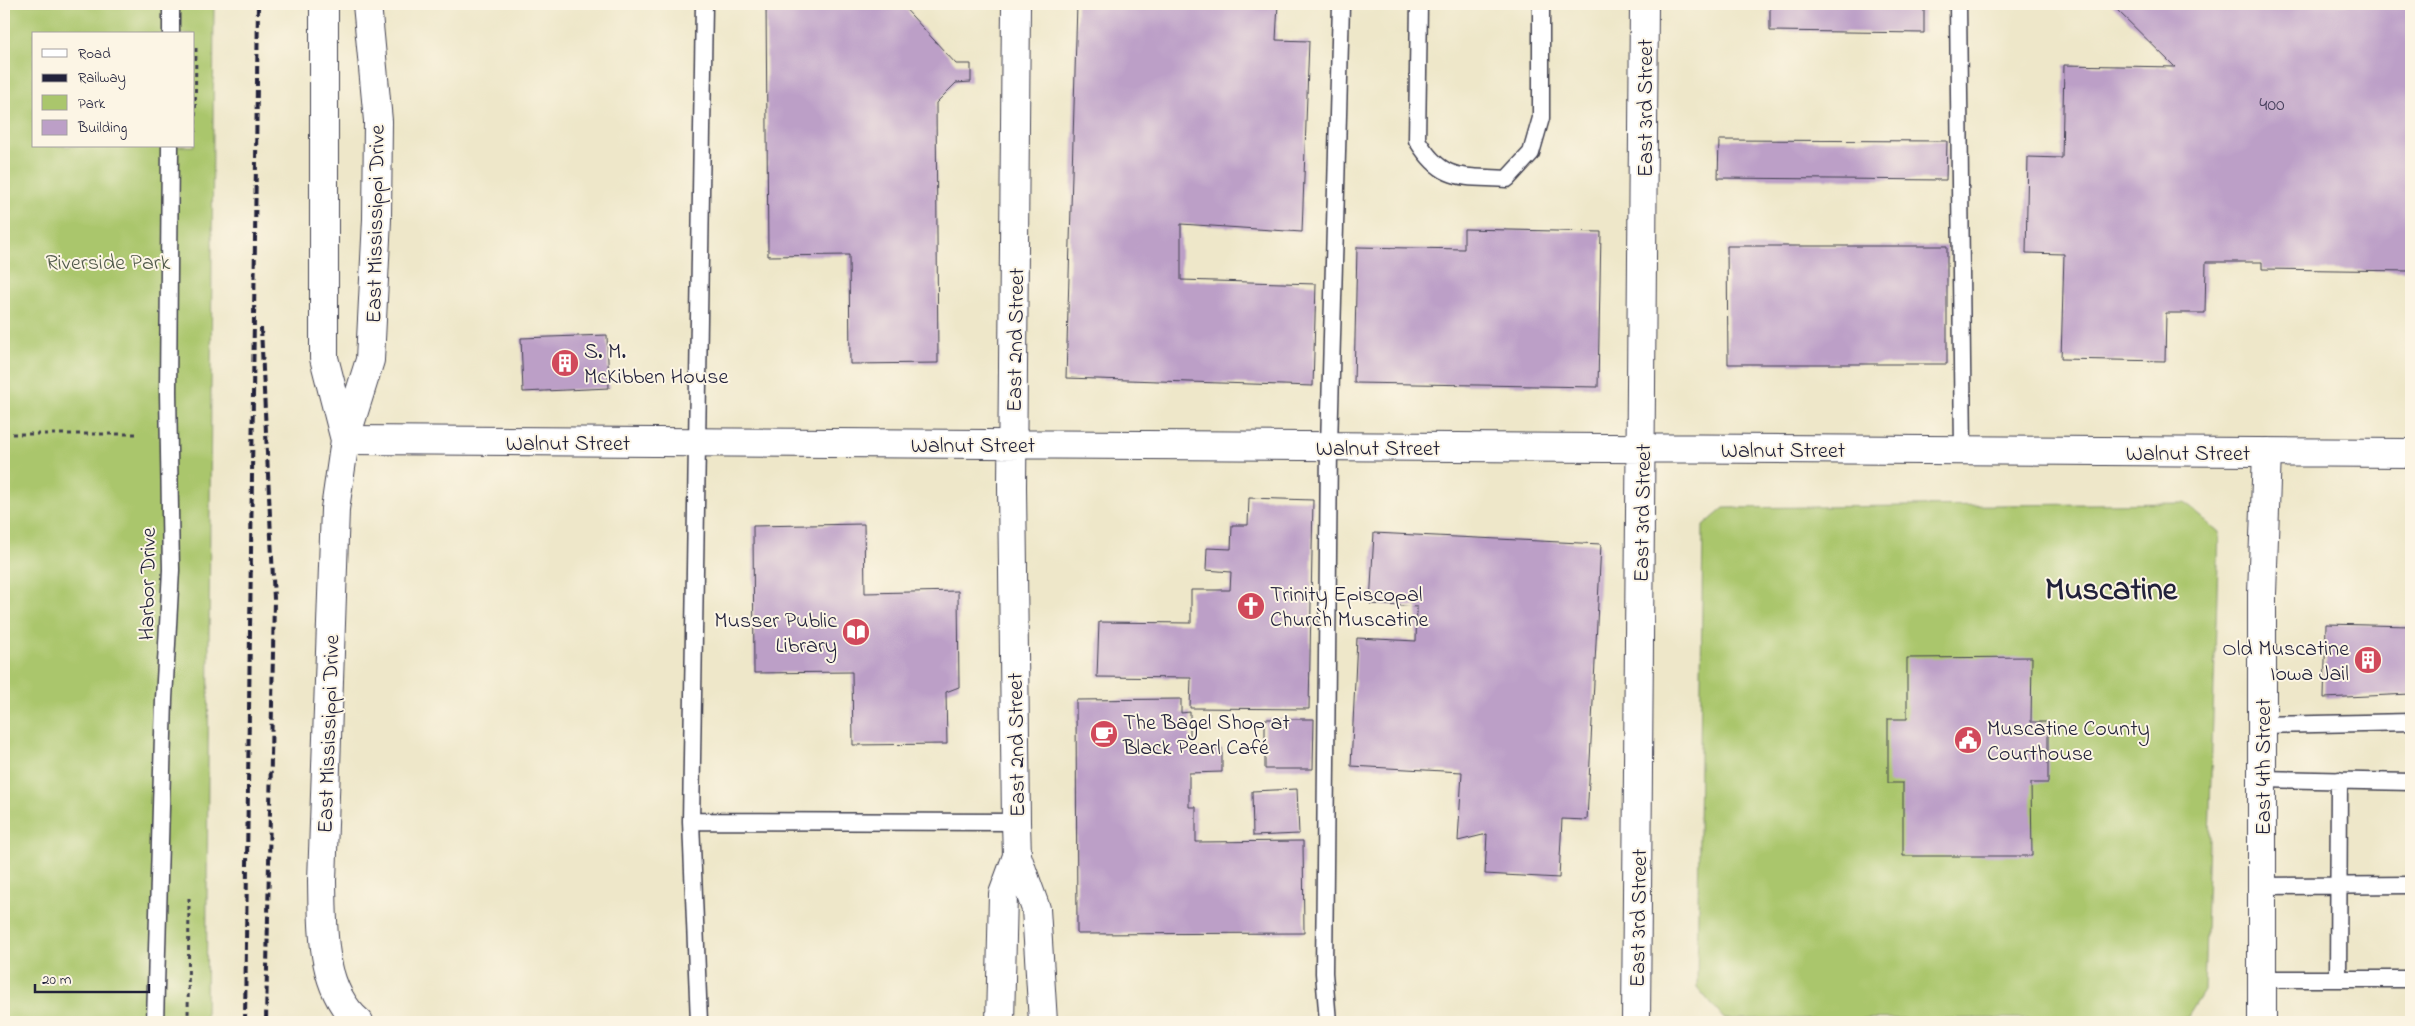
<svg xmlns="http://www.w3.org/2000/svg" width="2415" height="1026" viewBox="0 0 2415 1026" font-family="'Indie Flower',sans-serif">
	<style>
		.green { fill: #aac66c; stroke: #667454; fill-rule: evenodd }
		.building { fill: #bc9fc7 }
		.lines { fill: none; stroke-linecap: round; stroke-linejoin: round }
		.lane-casing { stroke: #414050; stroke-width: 19 }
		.street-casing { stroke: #414050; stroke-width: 30 }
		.primary-casing { stroke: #414050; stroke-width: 30 }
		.path { stroke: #414050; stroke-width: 3; stroke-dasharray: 4 4; stroke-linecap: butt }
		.lane { stroke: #fff; stroke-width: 16 }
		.street { stroke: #fff; stroke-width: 28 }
		.primary { stroke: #fff; stroke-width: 28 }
		.rail { stroke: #22223b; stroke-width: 4; stroke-dasharray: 8 4; stroke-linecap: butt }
		.labels { text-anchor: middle; stroke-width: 4; stroke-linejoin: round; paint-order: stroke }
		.number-label { font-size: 20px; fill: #48415e }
		.street-label { font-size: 22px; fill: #22223b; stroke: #fcf5e5 }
		.park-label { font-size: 22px; fill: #525b4c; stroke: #fcf5e5 }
		.poi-label { font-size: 22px; fill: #22223b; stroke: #fcf5e5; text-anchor: start }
		.town-label { font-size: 32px; font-weight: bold; fill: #22223b; stroke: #fcf5e5 }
	</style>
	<rect width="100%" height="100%" fill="#fcf5e5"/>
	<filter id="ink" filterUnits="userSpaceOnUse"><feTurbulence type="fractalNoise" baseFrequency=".02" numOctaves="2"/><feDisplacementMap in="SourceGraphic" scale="10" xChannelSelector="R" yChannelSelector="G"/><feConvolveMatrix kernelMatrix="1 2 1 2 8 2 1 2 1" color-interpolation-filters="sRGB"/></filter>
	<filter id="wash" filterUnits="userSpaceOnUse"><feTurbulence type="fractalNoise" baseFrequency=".0096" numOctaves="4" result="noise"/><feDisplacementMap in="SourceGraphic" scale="20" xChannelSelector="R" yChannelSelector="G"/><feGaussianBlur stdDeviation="1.12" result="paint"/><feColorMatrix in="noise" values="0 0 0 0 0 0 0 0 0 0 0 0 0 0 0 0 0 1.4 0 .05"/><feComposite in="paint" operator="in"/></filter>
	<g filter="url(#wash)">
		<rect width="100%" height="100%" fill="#eee7c9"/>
		<path class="green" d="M 4,4 L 214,4 L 206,1022 L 4,1022 ZM 34,34 L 194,34 L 194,146 L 34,146 Z
			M 2185,503 L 2219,532 L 2204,991 L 2187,1018 L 1724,1019 L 1697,987 L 1703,526 L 1724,508 Z"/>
		<g id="blocks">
			<path class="building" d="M 766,4 L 901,4 L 956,64 L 971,64 L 971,82 L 956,83 L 936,103 L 938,363 L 850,364 L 849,255 L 768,256 Z
				M 1077,4 L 1278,4 L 1276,40 L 1309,41 L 1302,232 L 1181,224 L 1181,280 L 1316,284 L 1313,386 L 1066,378 Z
				M 1770,4 L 1924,4 L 1924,33 L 1770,31 Z
				M 2111,4 L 2411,4 L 2411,271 L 2262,269 L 2262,262 L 2206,262 L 2205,313 L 2166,313 L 2165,361 L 2061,359 L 2064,254 L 2026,253 L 2028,157 L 2062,158 L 2064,65 L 2175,67 Z
				M 1719,140 L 1947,141 L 1946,180 L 1718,178 Z
				M 1464,229 L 1601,232 L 1598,387 L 1354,383 L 1357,247 L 1464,249 Z
				M 1727,246 L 1947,246 L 1947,364 L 1728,364 Z
				M 607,335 L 609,388 L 523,392 L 521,338 Z
				M 1249,498 L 1313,500 L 1309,709 L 1190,708 L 1191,678 L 1097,677 L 1099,622 L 1191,623 L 1191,590 L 1230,590 L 1231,572 L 1206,570 L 1207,548 L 1231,549 L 1232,525 L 1248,525 Z
				M 864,524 L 865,593 L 958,591 L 959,687 L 946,692 L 947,744 L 853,745 L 852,672 L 754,673 L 753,526 Z
				M 1374,533 L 1601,544 L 1587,820 L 1562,819 L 1559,878 L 1485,874 L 1487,834 L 1458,841 L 1462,772 L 1351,766 L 1357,638 L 1416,641 L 1417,607 L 1370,604 Z
				M 2326,624 L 2411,626 L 2411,694 L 2324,698 Z
				M 2032,657 L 2031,722 L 2048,722 L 2048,783 L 2031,783 L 2032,856 L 1903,856 L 1903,783 L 1888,783 L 1888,719 L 1907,719 L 1907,658 Z
				M 1181,699 L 1181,713 L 1190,712 L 1190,748 L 1222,748 L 1222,772 L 1189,773 L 1189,807 L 1196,807 L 1196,842 L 1303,841 L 1304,933 L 1077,934 L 1076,700 Z
				M 1265,719 L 1314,719 L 1313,769 L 1265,769 Z
				M 1297,789 L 1299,834 L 1253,836 L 1252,791 Z"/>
		</g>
	</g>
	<g filter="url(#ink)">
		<use href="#blocks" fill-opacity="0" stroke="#414050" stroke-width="1"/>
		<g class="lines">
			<defs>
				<path id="lane" d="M 1419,4 L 1417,140 C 1443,183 1462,176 1507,179 L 1531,153 L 1541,118 L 1541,4
					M 1958,4 L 1963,450
					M 171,34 L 171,4
					M 2262,725 L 2411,722
					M 2262,779 L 2411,782
					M 691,821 L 1016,822
					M 2262,886 L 2411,885
					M 2262,979 L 2411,979
					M 2338,979 L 2339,780
					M 155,1022 L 164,699 L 171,570 L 168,392 L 170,146
					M 699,1022 L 691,821 L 704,4
					M 1328,1022 L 1324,973 L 1329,447 L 1341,4"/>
				<path id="street" d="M 1016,4 L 1012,487 L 1016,822 L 1017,856 L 1036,909 L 1043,1022
					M 345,440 L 2411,453
					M 1000,1022 L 1003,894 L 1017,856
					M 1636,1022 L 1644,4
					M 2262,1022 L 2262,594 L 2267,452"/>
				<path id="primary" d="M 324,4 L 324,358 L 345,440
					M 359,1022 C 320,989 323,928 322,881 L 335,509 L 345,440 L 370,360 L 377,219 L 378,121 L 367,4"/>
			</defs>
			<use href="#lane" class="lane-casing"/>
			<use href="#street" class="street-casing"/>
			<use href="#primary" class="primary-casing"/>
			<path class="path" d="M 195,132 L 196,48
				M 4,434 L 140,434
				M 188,1022 L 189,898"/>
			<use href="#lane" class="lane"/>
			<use href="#street" class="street"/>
			<use href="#primary" class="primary"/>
			<path class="rail" d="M 261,328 L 274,599 L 266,1022
				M 245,1022 L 258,4"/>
		</g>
	</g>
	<defs>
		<symbol id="building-disc" viewBox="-11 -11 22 22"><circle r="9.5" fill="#d1495b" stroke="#fcf5e5"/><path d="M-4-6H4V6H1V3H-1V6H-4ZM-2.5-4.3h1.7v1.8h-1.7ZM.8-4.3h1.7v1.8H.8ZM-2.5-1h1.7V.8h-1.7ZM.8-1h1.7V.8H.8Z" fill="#fff"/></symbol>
		<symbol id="church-disc" viewBox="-11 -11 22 22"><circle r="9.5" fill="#d1495b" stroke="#fcf5e5"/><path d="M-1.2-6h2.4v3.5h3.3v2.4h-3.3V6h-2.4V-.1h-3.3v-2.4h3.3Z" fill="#fff"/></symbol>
		<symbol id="library-disc" viewBox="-11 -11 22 22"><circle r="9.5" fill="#d1495b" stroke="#fcf5e5"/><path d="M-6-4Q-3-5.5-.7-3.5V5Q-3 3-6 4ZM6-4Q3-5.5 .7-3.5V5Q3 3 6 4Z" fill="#fff"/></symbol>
		<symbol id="cafe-disc" viewBox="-11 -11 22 22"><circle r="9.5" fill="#d1495b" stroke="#fcf5e5"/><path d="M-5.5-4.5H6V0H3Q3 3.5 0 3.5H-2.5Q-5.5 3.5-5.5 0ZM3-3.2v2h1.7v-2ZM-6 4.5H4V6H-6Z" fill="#fff"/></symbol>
		<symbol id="civic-disc" viewBox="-11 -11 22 22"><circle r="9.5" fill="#d1495b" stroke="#fcf5e5"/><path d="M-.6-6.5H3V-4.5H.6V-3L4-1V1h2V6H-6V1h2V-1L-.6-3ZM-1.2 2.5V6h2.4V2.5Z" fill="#fff"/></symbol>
	</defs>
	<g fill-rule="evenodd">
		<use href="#building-disc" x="549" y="347" width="32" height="32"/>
		<use href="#church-disc" x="1235" y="590" width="32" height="32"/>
		<use href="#library-disc" x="840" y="616" width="32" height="32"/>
		<use href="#building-disc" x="2352" y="644" width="32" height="32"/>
		<use href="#cafe-disc" x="1088" y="718" width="32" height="32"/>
		<use href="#civic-disc" x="1952" y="724" width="32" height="32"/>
	</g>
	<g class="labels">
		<g class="number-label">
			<text x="2272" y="110">400</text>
		</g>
		<g class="street-label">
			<text transform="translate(1644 108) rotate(-90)" y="8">East 3rd Street</text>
			<text transform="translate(374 224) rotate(-89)" y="8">East Mississippi Drive</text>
			<text transform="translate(1014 340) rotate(-89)" y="8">East 2nd Street</text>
			<text x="568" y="450">Walnut Street</text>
			<text x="973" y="452">Walnut Street</text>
			<text x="1378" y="455">Walnut Street</text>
			<text x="1783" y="457">Walnut Street</text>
			<text x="2188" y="460">Walnut Street</text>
			<text transform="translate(1641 513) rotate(-89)" y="8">East 3rd Street</text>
			<text transform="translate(146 584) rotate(-89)" y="8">Harbor Drive</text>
			<text transform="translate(327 734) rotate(-88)" y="8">East Mississippi Drive</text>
			<text transform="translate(1015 745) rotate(-91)" y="8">East 2nd Street</text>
			<text transform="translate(2262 767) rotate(-90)" y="8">East 4th Street</text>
			<text transform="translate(1637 918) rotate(-89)" y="8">East 3rd Street</text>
		</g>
		<g class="park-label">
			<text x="108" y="269">Riverside Park</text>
		</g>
		<g class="poi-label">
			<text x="584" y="358">S. M.<tspan x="584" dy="25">McKibben House</tspan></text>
			<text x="1270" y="601">Trinity Episcopal<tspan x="1270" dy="25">Church Muscatine</tspan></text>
			<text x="837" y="627" text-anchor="end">Musser Public<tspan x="837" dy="25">Library</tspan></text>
			<text x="2349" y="655" text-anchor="end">Old Muscatine<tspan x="2349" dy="25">Iowa Jail</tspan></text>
			<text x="1123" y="729">The Bagel Shop at<tspan x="1123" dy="25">Black Pearl Café</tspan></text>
			<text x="1987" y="735">Muscatine County<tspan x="1987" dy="25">Courthouse</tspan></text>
		</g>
		<g class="town-label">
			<text x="2111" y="599">Muscatine</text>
		</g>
	</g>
	<rect width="2415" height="1026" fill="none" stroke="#fcf5e5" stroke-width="20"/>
	<rect x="32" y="32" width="162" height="115" fill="#fcf5e5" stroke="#a5a1a1"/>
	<rect x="42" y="49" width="25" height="8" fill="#ffffff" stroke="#a5a1a1"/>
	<text x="78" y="58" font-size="15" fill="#22223b">Road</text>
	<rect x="42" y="74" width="25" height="8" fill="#22223b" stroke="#a5a1a1"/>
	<text x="78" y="82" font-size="15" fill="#22223b">Railway</text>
	<rect x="42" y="95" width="25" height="15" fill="#aac66c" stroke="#a5a1a1"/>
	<text x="78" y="108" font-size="15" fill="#22223b">Park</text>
	<rect x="42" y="120" width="25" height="15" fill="#bc9fc7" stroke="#a5a1a1"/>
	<text x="78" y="132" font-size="15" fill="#22223b">Building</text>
	<path d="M35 984v8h114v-8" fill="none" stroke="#22223b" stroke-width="2.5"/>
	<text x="42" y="984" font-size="15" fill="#22223b" stroke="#fcf5e5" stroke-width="4" paint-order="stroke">20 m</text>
</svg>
